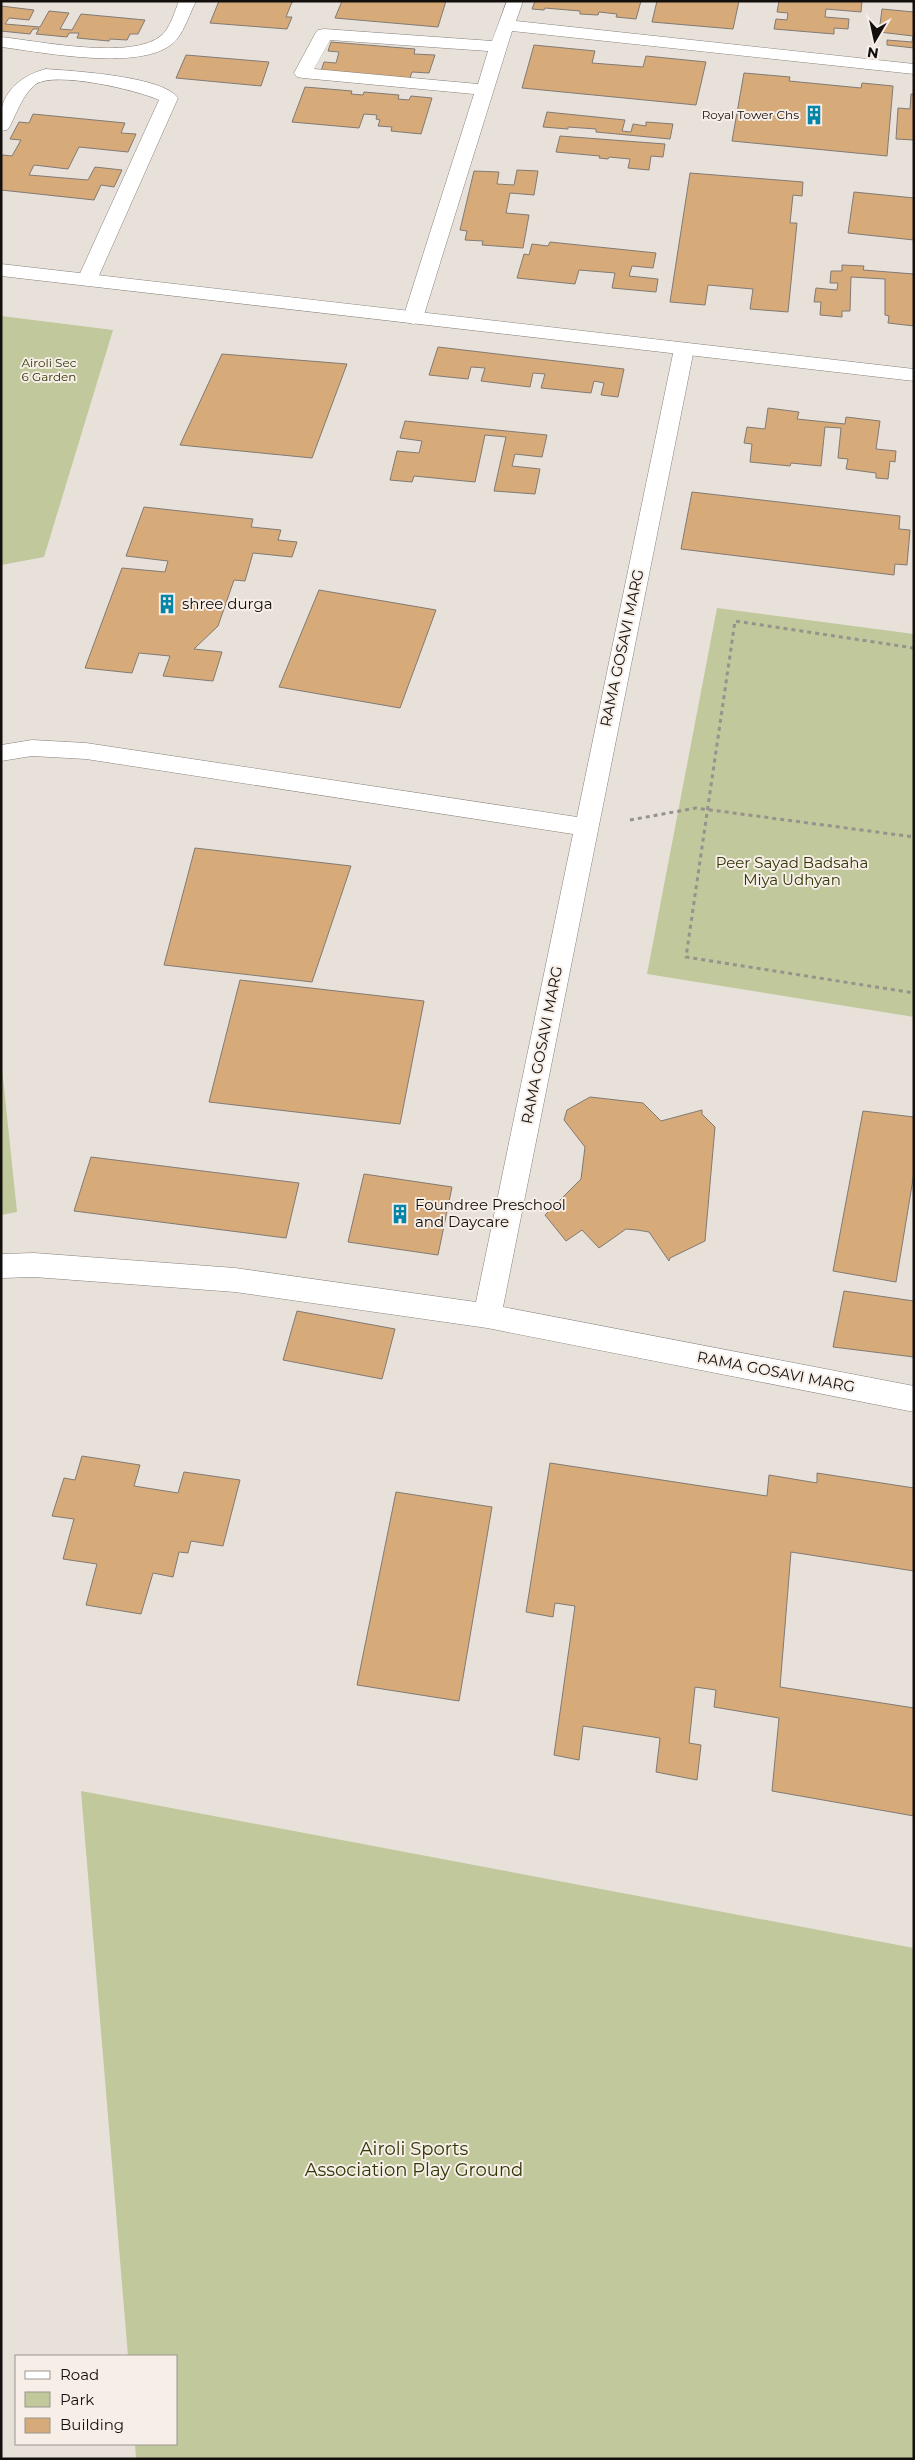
<svg xmlns="http://www.w3.org/2000/svg" width="915" height="2460" font-family="Montserrat,sans-serif">
<style>
.green{fill:#c0c89c}
.building{fill:#d7aa79;stroke:#817a74}
.lines{fill:none;stroke-linecap:round;stroke-linejoin:round}
.street-casing{stroke:#87807a;stroke-width:1}
.secondary-casing{stroke:#87807a;stroke-width:1}
.path{stroke:#98928d;stroke-width:3;stroke-dasharray:4 4;stroke-linecap:butt}
.street{fill:#fff;fill-rule:evenodd}
.secondary{fill:#fff;fill-rule:evenodd}
.labels{text-anchor:middle;stroke-width:4;stroke-linejoin:round;paint-order:stroke}
.far-poi-label{font-size:12px;fill:#120f0d;stroke:#f6eee7;text-anchor:end}
.far-park-label{font-size:12px;fill:#323706;stroke:#f6eee7}
.poi-label{font-size:15px;fill:#120f0d;stroke:#f6eee7;text-anchor:start}
.street-label{font-size:15px;fill:#120f0d;stroke:#f6eee7}
.park-label{font-size:15px;fill:#323706;stroke:#f6eee7}
.near-park-label{font-size:18px;fill:#323706;stroke:#f6eee7}
</style>
<rect width="100%" height="100%" fill="#e8e1da"/>
<g class="green">
<polygon points="1,316 113,330 44,557 1,565"/>
<polygon points="717,608 914,634 914,1017 647,974"/>
<polygon points="1,1059 17,1212 1,1215"/>
<polygon points="81,1791 914,1948 914,2459 136,2459 135,2444 176,2444 176,2356 128,2356"/>
</g>
<g class="building">
<polygon points="219,1 297,1 292,2 286,17 292,17 287,29 210,23"/>
<polygon points="342,1 446,1 438,27 335,18"/>
<polygon points="535,1 641,1 636,19 616,17 617,14 599,12 598,15 580,14 580,11 545,8 544,10 532,9"/>
<polygon points="657,1 739,1 733,29 652,22"/>
<polygon points="779,1 862,1 861,12 826,9 825,17 849,19 848,29 834,28 834,34 774,29 776,19 787,20 788,13 777,12"/>
<polygon points="1,6 34,10 29,20 9,18 5,24 40,27 49,11 69,13 60,29 72,30 81,14 145,20 138,34 130,34 127,40 110,39 109,41 77,38 79,33 69,33 67,37 36,34 39,29 33,29 30,34 1,31"/>
<polygon points="882,9 914,12 914,48 887,45 887,40 912,42 913,36 879,32"/>
<polygon points="331,42 415,49 414,54 435,55 429,73 412,72 410,78 321,71 324,62 336,63 339,52 328,51"/>
<polygon points="534,45 595,51 592,63 643,67 646,56 706,62 696,105 522,88"/>
<polygon points="186,55 269,62 261,86 176,78"/>
<polygon points="744,73 790,77 789,81 861,88 862,83 893,86 887,156 732,141"/>
<polygon points="305,87 352,91 351,94 363,95 364,92 399,95 398,99 409,100 411,96 432,98 421,134 391,131 392,127 378,126 380,120 376,119 377,115 364,114 359,128 292,122"/>
<polygon points="911,94 914,94 914,140 896,139 898,108 910,109"/>
<polygon points="547,112 625,120 622,131 631,132 633,124 646,126 646,122 673,124 670,139 596,132 596,129 568,127 568,129 543,127"/>
<polygon points="33,114 125,123 121,133 136,134 128,152 79,147 68,169 34,165 29,175 88,180 95,167 122,170 114,187 101,185 94,200 1,190 1,158 3,155 12,156 21,140 10,139 19,122 29,123"/>
<polygon points="560,136 665,144 663,157 651,156 649,170 628,168 630,159 609,157 608,159 599,158 600,156 556,152"/>
<polygon points="517,170 538,171 534,195 510,193 506,213 529,215 523,248 482,245 483,241 465,240 467,231 460,230 474,171 499,172 497,184 514,185"/>
<polygon points="690,173 803,182 802,196 793,195 790,223 797,223 788,312 750,309 753,289 708,285 705,305 670,302"/>
<polygon points="854,192 914,198 914,240 848,233"/>
<polygon points="550,242 656,253 653,268 632,266 629,276 658,279 656,292 612,288 615,273 579,270 575,284 517,278 524,254 529,255 532,244 548,246"/>
<polygon points="842,265 864,266 863,270 914,274 914,326 888,323 889,316 885,315 885,279 851,277 850,311 842,311 842,317 820,315 821,302 814,302 816,288 837,290 838,283 830,283 831,271 842,271"/>
<polygon points="438,347 624,369 618,397 601,395 604,383 594,381 591,393 541,388 545,374 533,373 530,387 481,381 485,368 471,367 468,379 429,375"/>
<polygon points="222,354 347,364 312,458 180,445"/>
<polygon points="768,408 799,412 797,419 845,424 846,417 880,421 876,449 896,451 895,462 890,461 888,479 876,478 876,473 846,469 848,459 838,458 841,428 825,427 821,466 791,463 790,466 750,462 752,444 744,443 747,427 765,429"/>
<polygon points="405,421 547,435 542,457 515,454 512,466 540,469 535,494 494,491 506,437 485,435 475,482 414,476 412,482 390,480 397,451 419,453 422,441 400,438"/>
<polygon points="692,492 900,516 899,529 910,530 907,565 895,564 894,575 681,549"/>
<polygon points="144,507 253,519 251,527 281,530 278,540 297,542 292,557 253,553 245,581 234,580 218,626 194,649 222,652 213,681 163,676 170,656 139,653 132,673 85,668 122,568 165,572 168,561 126,556"/>
<polygon points="319,590 436,610 400,708 279,687"/>
<polygon points="195,848 351,866 312,982 164,965"/>
<polygon points="240,980 424,1001 400,1124 209,1102"/>
<polygon points="590,1097 643,1103 661,1121 702,1110 702,1114 715,1127 705,1241 670,1258 669,1261 649,1232 637,1230 626,1229 599,1248 582,1230 566,1241 545,1215 581,1179 585,1147 564,1120 567,1110"/>
<polygon points="863,1111 914,1117 914,1173 896,1282 833,1271"/>
<polygon points="91,1157 299,1183 286,1238 74,1211"/>
<polygon points="364,1174 452,1187 438,1255 348,1242"/>
<polygon points="844,1291 914,1301 914,1357 833,1347"/>
<polygon points="297,1311 395,1329 382,1379 283,1360"/>
<polygon points="82,1456 140,1465 134,1486 178,1493 184,1472 240,1480 223,1546 191,1541 188,1553 179,1552 173,1577 153,1573 141,1614 86,1605 97,1564 63,1559 74,1519 52,1516 64,1478 75,1480"/>
<polygon points="550,1463 767,1496 769,1475 817,1483 817,1473 914,1488 914,1571 791,1552 780,1687 914,1708 914,1816 772,1791 779,1718 714,1707 716,1690 695,1687 689,1743 701,1745 697,1780 656,1772 660,1738 583,1726 579,1760 554,1755 575,1606 555,1603 553,1617 526,1612"/>
<polygon points="396,1492 492,1507 459,1701 357,1685"/>
</g>
<g class="lines">
<defs>
<g id="street">
<path d="M179,1H196C190,13 185,29 177,39C149,74 42,52 1,47V37C39,41 133,61 162,35C170,28 175,11 179,1Z"/>
<path d="M507,1H523L516,21L914,64V74L512,31L423,318L420,322L413,324L406,322L403,318L474,94L303,78L297,77L294,73L315,34L318,30L324,29L492,41ZM330,40L488,51L478,84L314,69Z"/>
<path d="M46,69C73,71 163,76 178,98L97,280L94,284H80L77,280L159,100C137,90 56,71 36,84C23,94 17,112 10,126L7,130L1,131C1,124 0,114 2,107C8,86 26,74 46,69Z"/>
<polygon points="684,343 691,345 694,349 503,1307 914,1386 914,1412 487,1328 235,1292 34,1277 1,1278 1,1254 34,1253 235,1268 476,1302 573,834 86,759 32,756 1,761 1,745 32,740 86,743 577,817 674,349 677,345"/>
</g>
<polygon id="secondary" points="1,264 914,369 914,381 1,276"/>
</defs>
<use href="#street" class="street-casing"/>
<use href="#secondary" class="secondary-casing"/>
<g class="path">
<polyline points="914,648 735,621 686,957 914,993"/>
<polyline points="630,820 696,808 914,837"/>
</g>
<use href="#street" class="street"/>
<use href="#secondary" class="secondary"/>
</g>
<defs>
<symbol id="building-bare" viewBox="-9 -9 18 18"><path d="M-4-6H4V6H1V3H-1V6H-4ZM-2.5-4.3h1.7v1.8h-1.7ZM.8-4.3h1.7v1.8H.8ZM-2.5-1h1.7V.8h-1.7ZM.8-1h1.7V.8H.8Z" fill="#0285a8" stroke="#f6eee7" stroke-width="2.5" paint-order="stroke"/></symbol>
</defs>
<g fill-rule="evenodd">
<use href="#building-bare" x="800" y="101" width="28" height="28"/>
<use href="#building-bare" x="153" y="590" width="28" height="28"/>
<use href="#building-bare" x="386" y="1200" width="28" height="28"/>
</g>
<g class="labels">
<g class="far-poi-label">
<text x="799" y="119">Royal Tower Chs</text>
</g>
<g class="far-park-label">
<text x="49" y="367">Airoli Sec<tspan x="49" dy="14">6 Garden</tspan></text>
</g>
<g class="poi-label">
<text x="182" y="609">shree durga</text>
<text x="415" y="1210">Foundree Preschool<tspan x="415" dy="17">and Daycare</tspan></text>
</g>
<g class="street-label">
<text transform="translate(622 648) rotate(-78)" y="5">RAMA GOSAVI MARG</text>
<text transform="translate(542 1045) rotate(-79)" y="5">RAMA GOSAVI MARG</text>
<text transform="translate(776 1372) rotate(11)" y="5">RAMA GOSAVI MARG</text>
</g>
<g class="park-label">
<text x="792" y="868">Peer Sayad Badsaha<tspan x="792" dy="17">Miya Udhyan</tspan></text>
</g>
<g class="near-park-label">
<text x="414" y="2155">Airoli Sports<tspan x="414" dy="21">Association Play Ground</tspan></text>
</g>
</g>
<rect width="915" height="2460" fill="none" stroke="#120f0d" stroke-width="5"/>
<rect x="15" y="2355" width="162" height="90" fill="#f6eee7" stroke="#9b9590"/>
<rect x="25" y="2371" width="25" height="8" fill="#ffffff" stroke="#9b9590"/>
<text x="60" y="2380" font-size="15" fill="#120f0d">Road</text>
<rect x="25" y="2392" width="25" height="15" fill="#c0c89c" stroke="#9b9590"/>
<text x="60" y="2405" font-size="15" fill="#120f0d">Park</text>
<rect x="25" y="2418" width="25" height="15" fill="#d7aa79" stroke="#9b9590"/>
<text x="60" y="2430" font-size="15" fill="#120f0d">Building</text>
<g transform="translate(875 40) rotate(189)" stroke="#f6eee7" stroke-width="4" paint-order="stroke">
<path d="M0-4L9 19L0 12L-9 19Z" fill="#120f0d"/>
<text y="-8" font-size="14" font-weight="bold" text-anchor="middle" fill="#120f0d">N</text>
</g>
</svg>
